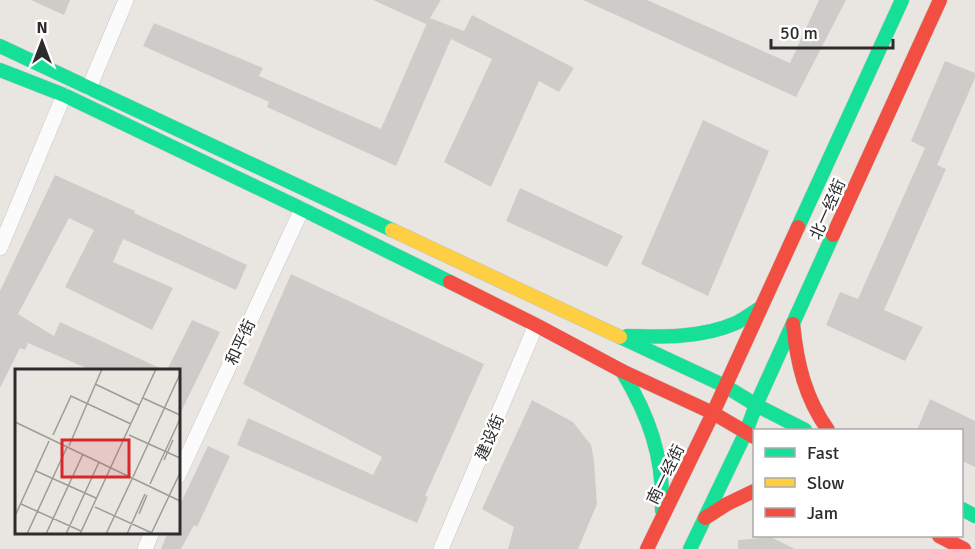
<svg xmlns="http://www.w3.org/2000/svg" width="975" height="549" font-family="Signika,'Noto Sans SC',sans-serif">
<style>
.building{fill:#ceccc9}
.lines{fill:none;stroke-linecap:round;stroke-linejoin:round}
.street-casing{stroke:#c3c2c2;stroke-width:16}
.fast-casing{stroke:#c5c4c2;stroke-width:15}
.slow-casing{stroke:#c5c4c2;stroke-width:15}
.jam-casing{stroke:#c5c4c2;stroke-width:15}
.street{stroke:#fcfbfb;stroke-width:15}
.fast{stroke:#16e098;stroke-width:14}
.slow{stroke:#ffcf43;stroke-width:14}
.jam{stroke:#f24e42;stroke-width:14}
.labels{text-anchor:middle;stroke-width:5;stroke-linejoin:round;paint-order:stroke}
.street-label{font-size:16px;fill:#2c2c2c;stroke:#fff}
.inset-road{fill:none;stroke:#9d9c99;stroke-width:1.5}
.view{fill:#d62828;fill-opacity:0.15;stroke:#d62828;stroke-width:3}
.inset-edge{fill:none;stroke:#2c2c2c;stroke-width:3}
</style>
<rect width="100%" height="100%" fill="#e9e6e2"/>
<g class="building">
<polygon points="31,0 70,0 64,15"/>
<polygon points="373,0 441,0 430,18 464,31 472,15 574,68 559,92 539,81 491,187 444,162 492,59 451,39 396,166 267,107 269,102 143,46 154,23 263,68 259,76 381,129 427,23 426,24"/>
<polygon points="583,0 647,0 790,63 819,0 846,0 796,97"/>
<polygon points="945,61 975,73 975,78 937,165 946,169 884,310 923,327 905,361 826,325 840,292 858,299 925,148 911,141"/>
<polygon points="703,120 769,151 708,296 641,264"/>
<polygon points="55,175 135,211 134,213 247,265 236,290 123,239 113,262 173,288 152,330 65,287 94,230 69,218 18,314 54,336 60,322 164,370 91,370 28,343 25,350 20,348 0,388 0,291"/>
<polygon points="520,188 623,236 607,267 506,221"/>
<polygon points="291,274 484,364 425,496 428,497 417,523 237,445 248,418 373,475 382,457 243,384"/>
<polygon points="192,320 220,332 178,418 178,370 167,370"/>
<polygon points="930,399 975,421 975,467 962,461 962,430 917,430"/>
<polygon points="532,400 573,422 591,445 594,461 597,504 578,549 508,549 514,527 482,509"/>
<polygon points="208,446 230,456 197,527 194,525 181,549 161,549 168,532 178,532 178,509"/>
<polygon points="771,537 795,549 738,549 738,540"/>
</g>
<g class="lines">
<defs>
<g id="street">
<polyline points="89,88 126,0"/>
<polyline points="0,248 64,95"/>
<polyline points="178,476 302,209"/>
<polyline points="145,549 152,532"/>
<polyline points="441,549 536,325"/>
</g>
<g id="fast">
<polyline points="0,46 392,230"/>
<polyline points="0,70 64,95 302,209 450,282"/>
<polyline points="798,227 902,0"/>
<path d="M627,336C663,337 702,338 736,323C744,319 752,313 760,308"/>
<polyline points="620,337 725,386 756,405 805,430"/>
<path d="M622,371C649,416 664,457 662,510"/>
<polyline points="962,509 975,516"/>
<polyline points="690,549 746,432 756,405 833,235"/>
</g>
<polyline id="slow" points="392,230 620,337"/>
<g id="jam">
<polyline points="833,235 940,0"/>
<polyline points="450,282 536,325 622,371 713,413 754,437"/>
<path d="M793,324C797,363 805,398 828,430"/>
<polyline points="705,518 727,504 754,491"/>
<polyline points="939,536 964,549"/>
<polyline points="647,549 713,413 798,227"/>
</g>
</defs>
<use href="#street" class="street-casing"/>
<use href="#fast" class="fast-casing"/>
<use href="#slow" class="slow-casing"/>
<use href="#jam" class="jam-casing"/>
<use href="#street" class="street"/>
<use href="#fast" class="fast"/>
<use href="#slow" class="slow"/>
<use href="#jam" class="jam"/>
</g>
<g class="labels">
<g class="street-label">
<text transform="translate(827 209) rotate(-66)" y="6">北一经街</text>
<text transform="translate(240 342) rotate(-65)" y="6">和平街</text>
<text transform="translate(489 437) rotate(-67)" y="6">建设街</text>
<text transform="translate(665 474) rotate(-64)" y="6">南一经街</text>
</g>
</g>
<g transform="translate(15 369)">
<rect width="165" height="165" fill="#e9e6e2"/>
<path class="inset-road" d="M80,15L124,36M128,29L165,46M0,53L165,132M38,66L56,27L116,55M114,66L165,89M54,77L87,0M149,91L158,71M21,102L81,129M118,108L165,5M135,115L165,50M6,135L66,162M80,138L137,164M124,145L132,126M0,147L34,72M12,165L52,78M31,165L68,85M51,165L84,93M65,165L141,0M91,165L117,110M112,165L130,125M136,165L165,104"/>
<path class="view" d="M47,71H114V108H47Z"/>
<rect width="165" height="165" class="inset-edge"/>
</g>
<rect x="753" y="429" width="210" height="108" fill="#ffffff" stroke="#ababab" stroke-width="1.5"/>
<rect x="765" y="448" width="30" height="9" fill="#16e098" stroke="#ababab" stroke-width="1.5"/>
<text x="807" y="459" font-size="18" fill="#2c2c2c">Fast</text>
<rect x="765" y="478" width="30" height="9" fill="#ffcf43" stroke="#ababab" stroke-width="1.5"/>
<text x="807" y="489" font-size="18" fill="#2c2c2c">Slow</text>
<rect x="765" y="508" width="30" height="9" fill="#f24e42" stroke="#ababab" stroke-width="1.5"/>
<text x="807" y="519" font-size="18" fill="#2c2c2c">Jam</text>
<g transform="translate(42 42)" stroke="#ffffff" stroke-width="4.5" paint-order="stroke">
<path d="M0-4.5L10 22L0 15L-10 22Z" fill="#2c2c2c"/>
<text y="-9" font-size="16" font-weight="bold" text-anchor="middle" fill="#2c2c2c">N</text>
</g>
<path d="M771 39v9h122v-9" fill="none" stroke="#2c2c2c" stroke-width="3"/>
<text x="780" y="39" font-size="18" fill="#2c2c2c" stroke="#ffffff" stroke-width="4.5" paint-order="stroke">50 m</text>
</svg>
